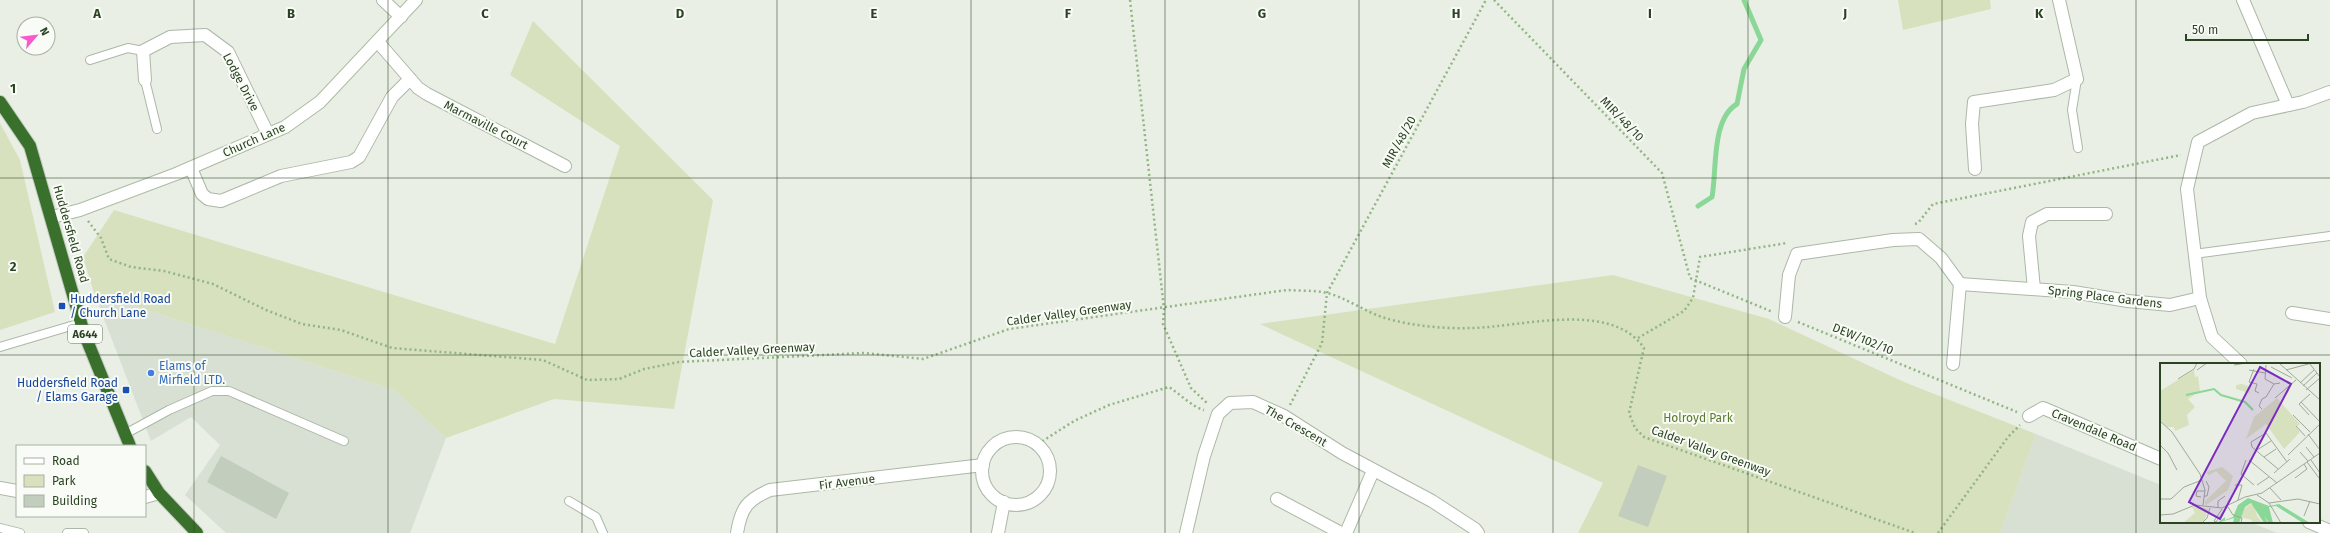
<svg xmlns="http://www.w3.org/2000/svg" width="2330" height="533" font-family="'Fira Sans',sans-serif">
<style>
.built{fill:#d8dfd3}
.green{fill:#d7e1bd}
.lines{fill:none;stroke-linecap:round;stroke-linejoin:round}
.stream{stroke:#8ad798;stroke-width:5}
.building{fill:#c3cdbd}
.lane-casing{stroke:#acb8a7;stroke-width:10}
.street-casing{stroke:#acb8a7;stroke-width:14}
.secondary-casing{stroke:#abbca2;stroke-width:14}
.highway-casing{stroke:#c4cac1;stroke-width:14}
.path{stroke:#92b584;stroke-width:2.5;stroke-dasharray:2 3;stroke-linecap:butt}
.lane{stroke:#fff;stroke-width:8}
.street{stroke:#fff;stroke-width:12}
.secondary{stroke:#fff;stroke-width:12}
.highway{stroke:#39712c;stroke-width:12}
.grid{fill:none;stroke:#2b4322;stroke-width:1;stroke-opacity:0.55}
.transit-dot{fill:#1a4fb4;stroke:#f8fbf6;stroke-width:1.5}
.shop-dot{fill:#3f7fe0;stroke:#f8fbf6;stroke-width:1.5}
.labels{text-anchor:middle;stroke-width:4;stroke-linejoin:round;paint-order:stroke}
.shield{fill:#f8fbf6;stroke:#687a62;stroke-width:1}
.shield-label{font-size:11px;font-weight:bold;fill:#2b4322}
.street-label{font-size:12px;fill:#2b4322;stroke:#f8fbf6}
.transit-label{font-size:12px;fill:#164399;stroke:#f8fbf6;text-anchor:start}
.shop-label{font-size:12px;fill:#366cbe;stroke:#f8fbf6;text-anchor:start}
.park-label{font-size:12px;fill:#5b7c2a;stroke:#f8fbf6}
.inset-river{fill:none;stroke:#8ad798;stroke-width:2}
.inset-road{fill:none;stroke:#9daa97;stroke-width:1}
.view{fill:#7b2cbf;fill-opacity:0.15;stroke:#7b2cbf;stroke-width:2}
.inset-edge{fill:none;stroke:#2b4322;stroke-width:2}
.grid-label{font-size:13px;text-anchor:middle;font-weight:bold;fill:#2b4322;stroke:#f8fbf6;stroke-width:4;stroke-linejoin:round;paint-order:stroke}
</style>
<rect width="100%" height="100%" fill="#e9efe5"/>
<g class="built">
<polygon points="94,293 394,390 446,438 410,533 226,533 185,495 220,445 191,417 151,441"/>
<polygon points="2036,434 2161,485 2161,522 2250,522 2277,533 2000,533"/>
</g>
<g class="green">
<polygon points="1898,0 1990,0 1991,9 1903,30"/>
<polygon points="533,21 713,200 674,409 554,399 446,438 394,390 94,293 83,257 114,210 555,344 620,146 510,75"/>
<polygon points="0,123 20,160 55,312 0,330"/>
<polygon points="1613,275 1769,319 1904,382 2036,434 2000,533 1578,533 1603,483 1260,324"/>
</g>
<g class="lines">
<path class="stream" d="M1698,206L1712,197C1717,171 1711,119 1737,104L1744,69L1761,40L1744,0"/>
</g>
<g class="building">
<polygon points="221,456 289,493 276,519 207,482"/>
<polygon points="1638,465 1667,476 1648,527 1618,516"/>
</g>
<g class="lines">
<defs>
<g id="lane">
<polyline points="90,60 128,48 143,51"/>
<polyline points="2077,79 2072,110 2078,148"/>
<polyline points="145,80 157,129"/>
<polyline points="2194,254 2330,236"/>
<polyline points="0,347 81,323"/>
<polyline points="125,434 169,410 212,391 229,391 344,441"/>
<polyline points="569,501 596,517 603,533"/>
<polyline points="0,528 20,533"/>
<polyline points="67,533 84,533"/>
</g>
<g id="street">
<polyline points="383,0 401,17"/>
<polyline points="2243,0 2288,105"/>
<polyline points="378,42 418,88 427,94 565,166"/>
<polyline points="145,80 143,51 170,37 205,35 228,52 268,134"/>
<polyline points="191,168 202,194 208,199 221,201 281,176 351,162 359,157 392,97 410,79"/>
<polyline points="1975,169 1972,124 1974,102 2054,90 2077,79 2059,0"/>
<polyline points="1960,284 2073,292 2128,301 2170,305 2200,298"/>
<polyline points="2034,289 2029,236 2032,222 2047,214 2106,214"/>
<polyline points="2292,313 2330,319"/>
<polyline points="1785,317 1789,275 1797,254 1893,240 1919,239 1941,258 1960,284"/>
<polyline points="1953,364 1960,284"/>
<polyline points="2241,364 2212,337 2200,298 2187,189 2198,142 2252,113 2303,102 2330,92"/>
<polyline points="2029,416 2043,408 2161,459"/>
<circle cx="1016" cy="471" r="34"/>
<polyline points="0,488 17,491"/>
<polyline points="145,497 159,493"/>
<polyline points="1277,499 1341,533"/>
<polyline points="2309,522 2330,531"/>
<path d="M737,533C741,508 747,500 770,490L983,465"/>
<polyline points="998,533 1004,502"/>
<polyline points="1186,533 1204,456 1218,414 1230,403 1253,402 1284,416 1342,453 1432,501 1475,529 1478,533"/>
<polyline points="1346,533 1373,471"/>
</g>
<polyline id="secondary" points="52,217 80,210 176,174 285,127 320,102 416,0"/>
<g id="highway">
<polyline points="0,102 30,146 84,333 130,446"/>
<polyline points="145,471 159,493 197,533"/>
</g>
</defs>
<use href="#lane" class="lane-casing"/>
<use href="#street" class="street-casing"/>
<use href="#secondary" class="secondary-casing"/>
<use href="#highway" class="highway-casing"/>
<g class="path">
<polyline points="1130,0 1164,309 1163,324 1191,388 1208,404"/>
<polyline points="1494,0 1662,173 1690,278 1773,312"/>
<path d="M88,221L101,238L109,259L131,267L164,271L213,284L266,310L302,324L341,330L392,348L543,360L587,380L619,379L644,369L679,362L864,353L923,359L1009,329L1287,290C1300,291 1315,290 1327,293C1347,298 1365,312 1385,318C1412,326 1444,329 1472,328C1522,327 1611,300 1644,348L1629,413L1635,428L1644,437L1915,533"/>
<polyline points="1915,224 1918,223 1933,204 2181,155"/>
<polyline points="1798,322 2017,412"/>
<polyline points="1638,338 1684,311 1693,298 1700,257 1787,243"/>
<polyline points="1290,405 1322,343 1327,293 1486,0"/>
<path d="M1038,444L1074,421L1109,405L1169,387C1180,394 1192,407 1204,410"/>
<polyline points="1938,533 2008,437 2020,425"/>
</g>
<use href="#lane" class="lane"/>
<use href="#street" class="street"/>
<use href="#secondary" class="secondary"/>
<use href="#highway" class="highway"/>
</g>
<path class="grid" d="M194,0V533M388,0V533M582,0V533M777,0V533M971,0V533M1165,0V533M1359,0V533M1553,0V533M1748,0V533M1942,0V533M2136,0V533M0,178H2330M0,355H2330"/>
<g class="transit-dot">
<rect x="58" y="302" width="8" height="8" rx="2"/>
<rect x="122" y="386" width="8" height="8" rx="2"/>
</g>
<circle class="shop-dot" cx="151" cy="373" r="4"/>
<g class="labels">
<rect class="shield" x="68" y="325" width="34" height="18" rx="3"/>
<g class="shield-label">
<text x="85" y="338">A644</text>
</g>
<g class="street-label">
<text transform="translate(241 82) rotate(62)" y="4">Lodge Drive</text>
<text transform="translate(1622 119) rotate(46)" y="4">MIR/48/10</text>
<text transform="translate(486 125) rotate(27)" y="4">Marmaville Court</text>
<text transform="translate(254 140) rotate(-24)" y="4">Church Lane</text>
<text transform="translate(1399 142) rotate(-61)" y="4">MIR/48/20</text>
<text transform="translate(71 234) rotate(74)" y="4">Huddersfield Road</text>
<text transform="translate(2105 297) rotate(7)" y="4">Spring Place Gardens</text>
<text transform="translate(1069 313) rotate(-8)" y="4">Calder Valley Greenway</text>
<text transform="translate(1863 339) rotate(22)" y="4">DEW/102/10</text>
<text transform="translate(752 350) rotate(-3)" y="4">Calder Valley Greenway</text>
<text transform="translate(1296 426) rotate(30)" y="4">The Crescent</text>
<text transform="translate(2094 430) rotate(23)" y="4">Cravendale Road</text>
<text transform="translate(1711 451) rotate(20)" y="4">Calder Valley Greenway</text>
<text transform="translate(847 482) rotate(-7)" y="4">Fir Avenue</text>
</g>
<g class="transit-label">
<text x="70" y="303">Huddersfield Road<tspan x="70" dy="14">/ Church Lane</tspan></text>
<text x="118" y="387" text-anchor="end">Huddersfield Road<tspan x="118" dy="14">/ Elams Garage</tspan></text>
</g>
<g class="shop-label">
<text x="159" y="370">Elams of<tspan x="159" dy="14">Mirfield LTD.</tspan></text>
</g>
<g class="park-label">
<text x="1698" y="422">Holroyd Park</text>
</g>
</g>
<g transform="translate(2160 363)">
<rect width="160" height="160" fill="#e9efe5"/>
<path d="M34,7L35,14L38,13L40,28L28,36L35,44L27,52L29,62L15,68L14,64H7L0,57V28ZM82,21L91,24L89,30L76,26V22ZM117,35L140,61L136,64L140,69L124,86L106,61L86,76L94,54ZM62,104L73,113L68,127L46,142L44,139L66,118L56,108L49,112L46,109ZM91,141L95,144L97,153L103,160H91L92,157L81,154L85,145ZM36,143L48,146L45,157L40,160H23L35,150L32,144Z" fill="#d7e1bd"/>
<path d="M88,135L109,143L119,141L150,160H143L116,143L109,144L113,160H109L104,153L108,160H104L91,140L85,144L79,160H73L74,155L57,160L65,154V157L73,154L78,142Z" fill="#8ad798"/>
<path class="inset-river" d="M26,32L54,26L61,32L85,39L93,47"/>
<path class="inset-road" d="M119,0L160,37M150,1L160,14M74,2L86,0M106,2L105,16L114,21L120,20M111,4L132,15M94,6L89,19L97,21L95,28L99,30M37,7L47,0M89,7L105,10M126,7L152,0M18,16L34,6L37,0M140,20L154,7M143,23L157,10M146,27L160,15M115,35L136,17M141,39L160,59M102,46L99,43L102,36L106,34L114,21M133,52L150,69M149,52L139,41L150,31M0,58L12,69L40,111L45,127L43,142M136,63L145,73M148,71L160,87M0,82L8,90L17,107M146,84L154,94M97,87L111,78M140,89L148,98M128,92L160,61M104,94L116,86M86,97L81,111L94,122M89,97L117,120M151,97L160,110M147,99L159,115M118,106L92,84L91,79L106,70L127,99M114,110L130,96M135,115L147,106L144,101M75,122H82L78,137M97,122L109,114M110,125L121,137M97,132L109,140L138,136L160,141M44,133H47L49,124L46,118M41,134L36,133L37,128H45M0,136H11L24,124L42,117M109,140L121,160M68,144L73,152L82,155L81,160M58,145V138L65,133M0,152L13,151L35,142L62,145L85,134L102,130L160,90M144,153L150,138M54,158L56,159L67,144M54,158L62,146M42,160L47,155L50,145"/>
<path class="view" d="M100,4L131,21L60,156L29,139Z"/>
<rect width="160" height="160" class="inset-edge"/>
</g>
<g class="grid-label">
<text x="97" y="18">A</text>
<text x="291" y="18">B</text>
<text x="485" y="18">C</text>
<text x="680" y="18">D</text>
<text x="874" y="18">E</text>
<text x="1068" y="18">F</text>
<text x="1262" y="18">G</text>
<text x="1456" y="18">H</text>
<text x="1650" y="18">I</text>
<text x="1845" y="18">J</text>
<text x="2039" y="18">K</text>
<text x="13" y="93">1</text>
<text x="13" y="271">2</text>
</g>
<rect x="16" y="445" width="130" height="72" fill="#f8fbf6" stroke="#a6b1a1"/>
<rect x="24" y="458" width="20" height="6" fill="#ffffff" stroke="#a6b1a1"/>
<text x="52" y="465" font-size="12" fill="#2b4322">Road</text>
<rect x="24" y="475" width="20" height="12" fill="#d7e1bd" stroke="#a6b1a1"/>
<text x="52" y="485" font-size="12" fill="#2b4322">Park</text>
<rect x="24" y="495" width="20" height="12" fill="#c3cdbd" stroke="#a6b1a1"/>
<text x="52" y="505" font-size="12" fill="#2b4322">Building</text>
<g transform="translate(36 36) rotate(62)"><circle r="19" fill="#f8fbf6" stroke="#a6b1a1"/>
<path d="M0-3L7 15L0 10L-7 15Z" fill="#fa58cf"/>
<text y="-6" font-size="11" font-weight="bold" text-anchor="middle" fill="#2b4322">N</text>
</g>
<path d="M2186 34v6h122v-6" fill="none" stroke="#2b4322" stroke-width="2"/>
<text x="2192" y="34" font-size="12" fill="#2b4322" stroke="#f8fbf6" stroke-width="3" paint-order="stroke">50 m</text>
</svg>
